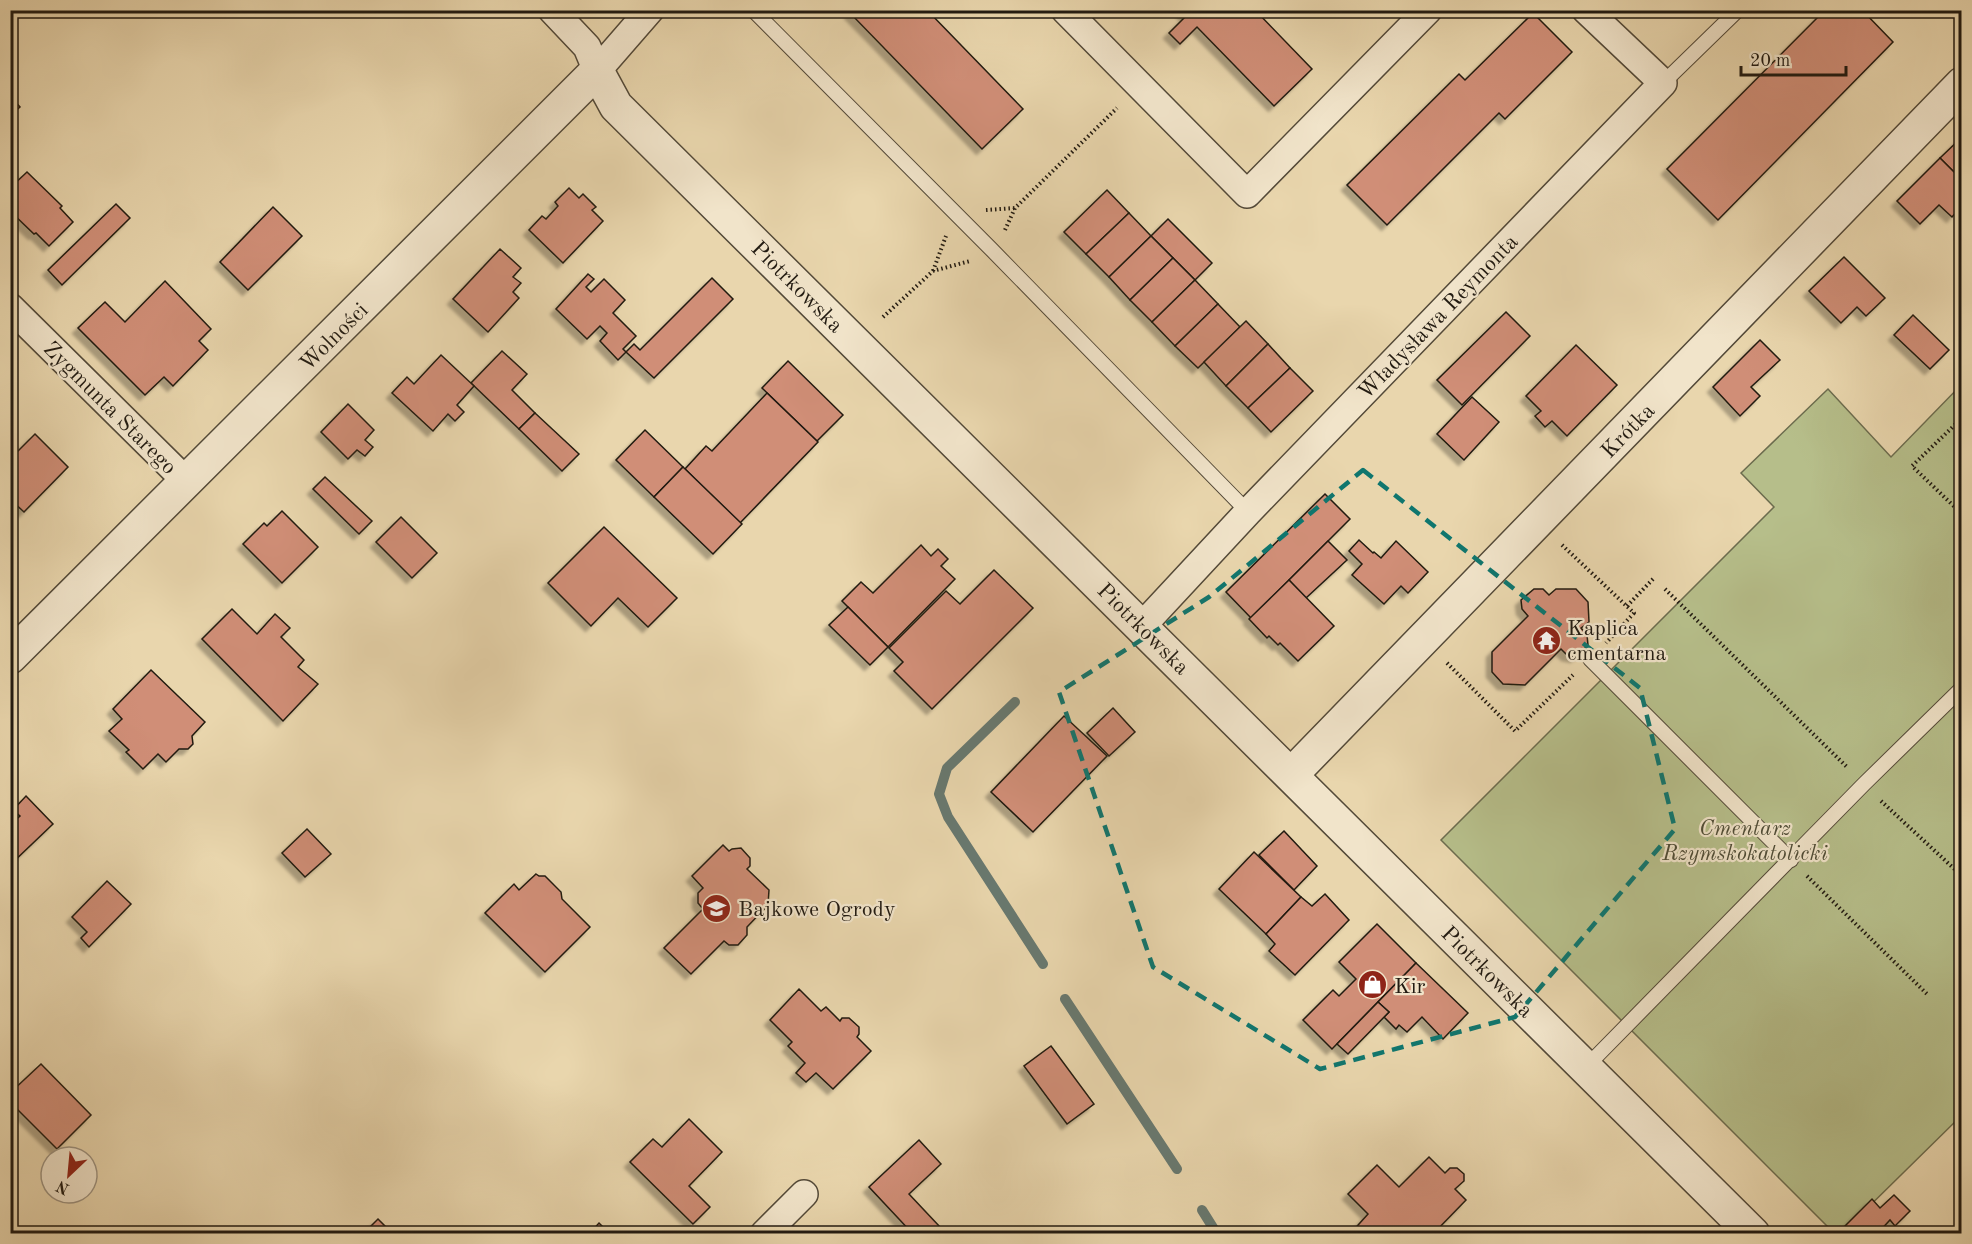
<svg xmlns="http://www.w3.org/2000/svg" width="1972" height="1244" font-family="'Old Standard TT',serif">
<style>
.green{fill:#b6be8a;stroke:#6c6c4e;stroke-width:1.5}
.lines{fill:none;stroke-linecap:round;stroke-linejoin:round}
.stream{stroke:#687970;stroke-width:10}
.building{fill:#d08e77;stroke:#211a11;stroke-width:1.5;filter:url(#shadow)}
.service-casing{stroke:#534938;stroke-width:16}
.minor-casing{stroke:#534938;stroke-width:30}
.tertiary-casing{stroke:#534938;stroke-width:36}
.path{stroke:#211a11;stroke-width:4;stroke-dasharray:1.5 3;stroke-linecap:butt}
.service{stroke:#f1e4ca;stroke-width:14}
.minor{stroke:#f1e4ca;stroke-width:27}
.tertiary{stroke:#f1e4ca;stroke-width:33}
.marked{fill:none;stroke:#0f766e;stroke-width:4.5;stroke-dasharray:12 8;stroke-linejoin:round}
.labels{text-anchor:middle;stroke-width:4.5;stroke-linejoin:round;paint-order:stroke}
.street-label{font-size:22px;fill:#211a11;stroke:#f1e4ca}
.poi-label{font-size:22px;fill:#211a11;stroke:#f1e4ca;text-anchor:start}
.park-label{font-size:22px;font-style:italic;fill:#4e4b35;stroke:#f1e4ca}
</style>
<defs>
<filter id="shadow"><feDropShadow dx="-5.5" dy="5.5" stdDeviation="1.5" flood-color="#0004"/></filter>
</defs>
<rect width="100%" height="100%" fill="#e9d6ad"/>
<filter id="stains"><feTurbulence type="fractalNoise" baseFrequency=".00333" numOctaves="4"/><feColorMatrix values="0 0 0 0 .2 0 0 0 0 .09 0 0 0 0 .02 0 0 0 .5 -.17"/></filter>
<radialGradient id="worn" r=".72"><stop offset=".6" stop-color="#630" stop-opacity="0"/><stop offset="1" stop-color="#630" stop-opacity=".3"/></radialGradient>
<polygon class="green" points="1961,385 1961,1116 1842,1233 1834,1233 1441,840 1774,507 1741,473 1828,389 1891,457"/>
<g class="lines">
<g class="stream">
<polyline points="1015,702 947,768 939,794 948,817 1043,964"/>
<polyline points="1065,999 1177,1169"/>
<polyline points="1202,1210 1217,1234"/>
</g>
</g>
<g class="building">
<polygon points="852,10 927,10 1023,109 982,149 850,13"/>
<polygon points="1180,10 1255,10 1312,69 1274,106 1197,27 1180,44 1169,33 1186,16"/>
<polygon points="1825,10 1862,10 1893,42 1718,220 1667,169"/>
<polygon points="1533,13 1572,52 1505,119 1499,113 1387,225 1347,185 1459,74 1465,80"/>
<polygon points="10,96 20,107 10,116"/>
<polygon points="1962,137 1962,180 1940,158"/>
<polygon points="1940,158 1962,180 1962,211 1959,209 1952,217 1939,205 1920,224 1897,201"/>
<polygon points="27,172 62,206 60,208 73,222 49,246 36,233 34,234 10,211 10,188"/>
<polygon points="569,188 579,198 583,194 596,207 592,210 603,221 563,263 529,230 542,216 546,219 558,206 555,202"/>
<polygon points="1107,190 1129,213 1086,254 1064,232"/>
<polygon points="116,204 130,218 62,285 48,270"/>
<polygon points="273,207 302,236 248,290 220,262"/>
<polygon points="1129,213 1151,236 1109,277 1086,254"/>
<polygon points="1168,219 1212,263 1195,280 1151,236"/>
<polygon points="1151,236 1173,258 1130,300 1109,277"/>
<polygon points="500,249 521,268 513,277 521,283 513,292 519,298 488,332 453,299"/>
<polygon points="1844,257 1885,298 1866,316 1857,307 1841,323 1809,291"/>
<polygon points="1173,258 1195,280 1152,322 1130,300"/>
<polygon points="588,274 594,279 586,287 591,292 604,279 625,300 613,313 636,336 623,349 626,352 618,360 600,341 607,333 600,326 587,339 556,309"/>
<polygon points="712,278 733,299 654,378 626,352 634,344 640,350"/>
<polygon points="1195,280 1218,304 1175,346 1152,322"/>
<polygon points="165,281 211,329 199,341 208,350 173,386 164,377 145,395 78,328 105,302 125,322"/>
<polygon points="1218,304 1240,327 1198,368 1175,346"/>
<polygon points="1506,312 1530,336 1462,405 1437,380"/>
<polygon points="1913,315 1949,350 1930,369 1894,335"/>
<polygon points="1246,321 1268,344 1226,386 1204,362"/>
<polygon points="1760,340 1780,360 1751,387 1760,396 1740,416 1713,387"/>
<polygon points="1268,344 1290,368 1248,408 1226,386"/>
<polygon points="1576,345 1617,385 1567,436 1552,421 1545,427 1535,416 1541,411 1526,396"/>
<polygon points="502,351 527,374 512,390 535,413 519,429 471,383"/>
<polygon points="441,355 474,386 457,405 464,412 455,421 448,414 433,431 392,393 407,377 414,384"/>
<polygon points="788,361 843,415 817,441 762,388"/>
<polygon points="1290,368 1313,391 1271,432 1248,408"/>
<polygon points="767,393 818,442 740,523 685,469 706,446 712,451"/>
<polygon points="1472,397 1499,422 1464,460 1437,434"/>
<polygon points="348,404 374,430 365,440 373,447 365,456 357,450 348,459 321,432"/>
<polygon points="535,413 579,454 562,471 519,429"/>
<polygon points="645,430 683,467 654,497 616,460"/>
<polygon points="35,434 68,467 24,512 10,499 10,459"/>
<polygon points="683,467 742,524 713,554 654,497"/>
<polygon points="325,477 372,521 359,534 313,489"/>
<polygon points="1325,494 1350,519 1251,618 1226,592"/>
<polygon points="282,511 318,547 282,583 243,544 264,523 267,526"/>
<polygon points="401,517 437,553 412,578 376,542"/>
<polygon points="604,527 677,598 648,627 618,598 591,626 548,583"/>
<polygon points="1359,540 1373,553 1374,552 1381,558 1396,541 1428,572 1408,593 1401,586 1384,604 1352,575 1362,564 1349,551"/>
<polygon points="1328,541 1347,560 1306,598 1289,580"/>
<polygon points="921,545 931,556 938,549 948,559 941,566 955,579 888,647 842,601 861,582 873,593"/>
<polygon points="994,570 1033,608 932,709 894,671 903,662 889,648 946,591 960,604"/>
<polygon points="1289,580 1334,626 1298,661 1280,643 1278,645 1269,636 1267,638 1249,619"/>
<polygon points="1534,589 1543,589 1549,595 1556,589 1576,589 1588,602 1589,622 1581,628 1587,635 1588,645 1576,657 1567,655 1561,649 1525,685 1503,684 1492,672 1492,652 1528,616 1522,609 1521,600"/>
<polygon points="848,607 888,647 870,665 829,625"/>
<polygon points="232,609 257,634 275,614 290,628 281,637 304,660 298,667 318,684 283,721 202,639"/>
<polygon points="151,670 205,722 192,736 193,744 188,749 179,749 166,762 158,754 143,769 126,752 129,750 109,731 122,719 113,709"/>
<polygon points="1113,708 1135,732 1109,756 1087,733"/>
<polygon points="1064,716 1107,756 1033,832 991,792"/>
<polygon points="26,796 53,824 10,865 10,825 20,816 13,810"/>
<polygon points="307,829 331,854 305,877 282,853"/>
<polygon points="1284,831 1317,866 1294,890 1259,855"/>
<polygon points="723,845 729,851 732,849 741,848 750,858 750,866 747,869 769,890 768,905 747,927 747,935 738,945 729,945 724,941 691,974 664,948 703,909 698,903 698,893 703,888 692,876"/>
<polygon points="1254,852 1301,897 1266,934 1219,889"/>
<polygon points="536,874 539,876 545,876 561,892 562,899 590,927 545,972 485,913 514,884 519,890"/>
<polygon points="107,881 131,904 89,947 81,938 87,932 72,917"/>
<polygon points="1325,894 1349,920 1295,975 1269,951 1275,944 1266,934 1301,897 1312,906"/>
<polygon points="1377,924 1416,963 1332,1049 1303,1020 1333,990 1339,996 1356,979 1339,962"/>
<polygon points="1416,963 1468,1013 1443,1039 1422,1017 1407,1032 1399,1025 1396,1029 1384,1017 1389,1012 1378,1002"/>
<polygon points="799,989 821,1011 826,1007 840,1021 842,1018 849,1018 859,1027 859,1034 857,1037 871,1051 833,1089 816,1073 806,1082 796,1073 805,1063 788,1046 792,1042 770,1020"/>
<polygon points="1378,1002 1389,1012 1348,1054 1337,1044"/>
<polygon points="1051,1046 1094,1104 1067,1124 1024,1066"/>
<polygon points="41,1064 91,1115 57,1149 10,1102 10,1093"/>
<polygon points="689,1119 722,1152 689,1186 710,1207 693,1224 630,1162 653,1139 662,1147"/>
<polygon points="919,1140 941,1164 909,1194 940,1227 932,1234 913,1234 869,1187"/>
<polygon points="1429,1157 1445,1173 1450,1168 1457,1168 1464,1174 1464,1181 1455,1189 1466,1200 1433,1234 1350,1234 1368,1214 1348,1194 1377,1165 1399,1187"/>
<polygon points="1894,1195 1910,1211 1895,1226 1890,1220 1877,1234 1837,1234 1872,1199 1880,1208"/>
<polygon points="378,1219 393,1234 363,1234"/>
<polygon points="599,1223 610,1234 589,1234"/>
</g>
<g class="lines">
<defs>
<g id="service">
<polyline points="753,10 991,249 1248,512"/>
<polyline points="1663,83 1738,10"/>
<polyline points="1590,659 1791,860"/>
<polyline points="1585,1068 1864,784 1962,688"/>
</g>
<g id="minor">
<polyline points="552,10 587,47 597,71 650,10"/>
<polyline points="1065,10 1247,194 1428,10"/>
<polyline points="10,307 187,482"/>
<polyline points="1142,626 1248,512 1663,83 1586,10"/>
<polyline points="764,1234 804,1194"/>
</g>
<g id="tertiary">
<polyline points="10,657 597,71 616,106 1753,1234"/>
<polyline points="1291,775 1962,84"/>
</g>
</defs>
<use href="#service" class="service-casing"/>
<use href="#minor" class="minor-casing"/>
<use href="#tertiary" class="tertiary-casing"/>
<g class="path">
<polyline points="986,210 1015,208"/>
<polyline points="1005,230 1015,208 1117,108"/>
<polyline points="933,271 946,236"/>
<polyline points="883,317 933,271 970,261"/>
<polyline points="1962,418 1912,466 1962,514"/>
<polyline points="1562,545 1634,613 1606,643"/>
<polyline points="1665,589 1848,768"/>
<polyline points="1627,606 1654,578"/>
<polyline points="1447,663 1515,731 1573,675"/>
<polyline points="1881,801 1962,876"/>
<polyline points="1807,876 1928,995"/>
</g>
<use href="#service" class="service"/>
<use href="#minor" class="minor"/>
<use href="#tertiary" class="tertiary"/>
</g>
<path class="marked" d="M1363,470L1640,688L1675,829L1515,1017L1320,1069L1153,967L1059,692L1209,597Z"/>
<defs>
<symbol id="temple-disc" viewBox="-11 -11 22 22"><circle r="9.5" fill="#8f2418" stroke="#f1e4ca"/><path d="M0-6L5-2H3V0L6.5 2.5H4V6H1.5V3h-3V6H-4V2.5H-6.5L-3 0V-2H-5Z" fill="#fff"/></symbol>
<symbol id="school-disc" viewBox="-11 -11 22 22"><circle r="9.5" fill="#8f2418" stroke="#f1e4ca"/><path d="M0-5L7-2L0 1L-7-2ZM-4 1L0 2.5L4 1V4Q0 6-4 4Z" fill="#fff"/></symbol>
<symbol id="shop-disc" viewBox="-11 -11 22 22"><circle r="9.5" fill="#8f2418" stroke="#f1e4ca"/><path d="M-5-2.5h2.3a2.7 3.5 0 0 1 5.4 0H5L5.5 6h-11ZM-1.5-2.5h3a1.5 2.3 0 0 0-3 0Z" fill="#fff"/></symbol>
</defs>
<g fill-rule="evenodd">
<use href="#temple-disc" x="1530" y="624" width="33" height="33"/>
<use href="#school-disc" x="700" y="892" width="33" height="33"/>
<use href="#shop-disc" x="1356" y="968" width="33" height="33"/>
</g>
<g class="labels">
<g class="street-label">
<text transform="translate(798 286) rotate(45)" y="8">Piotrkowska</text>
<text transform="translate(1437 316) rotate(-46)" y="8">Władysława Reymonta</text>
<text transform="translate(333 336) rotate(-45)" y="8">Wolności</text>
<text transform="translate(111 407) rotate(45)" y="8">Zygmunta Starego</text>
<text transform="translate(1627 430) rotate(-46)" y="8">Krótka</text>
<text transform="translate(1144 628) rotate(45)" y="8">Piotrkowska</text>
<text transform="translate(1488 971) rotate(45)" y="8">Piotrkowska</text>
</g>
<g class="poi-label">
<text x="1567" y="635">Kaplica<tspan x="1567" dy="25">cmentarna</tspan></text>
<text x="738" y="916">Bajkowe Ogrody</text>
<text x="1394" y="993">Kir</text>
</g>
<g class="park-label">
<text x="1745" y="835">Cmentarz<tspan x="1745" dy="25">Rzymskokatolicki</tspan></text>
</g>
</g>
<rect width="1972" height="1244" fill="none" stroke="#e9d6ad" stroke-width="36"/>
<rect x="12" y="12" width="1948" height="1220" fill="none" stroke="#211a11" stroke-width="3"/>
<rect x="18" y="18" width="1936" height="1208" fill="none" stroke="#211a11" stroke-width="1.5"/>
<g transform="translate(69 1175) rotate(206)"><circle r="28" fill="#f1e4ca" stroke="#9e9380" stroke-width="1.5"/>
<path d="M0-4.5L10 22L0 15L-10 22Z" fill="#8f2418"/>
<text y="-9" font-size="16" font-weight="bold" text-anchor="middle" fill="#211a11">N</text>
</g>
<path d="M1741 66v9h105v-9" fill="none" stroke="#211a11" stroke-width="3"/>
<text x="1750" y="66" font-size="18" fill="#211a11" stroke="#f1e4ca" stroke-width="4.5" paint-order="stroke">20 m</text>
<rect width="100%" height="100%" filter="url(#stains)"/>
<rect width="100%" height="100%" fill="url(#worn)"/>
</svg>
